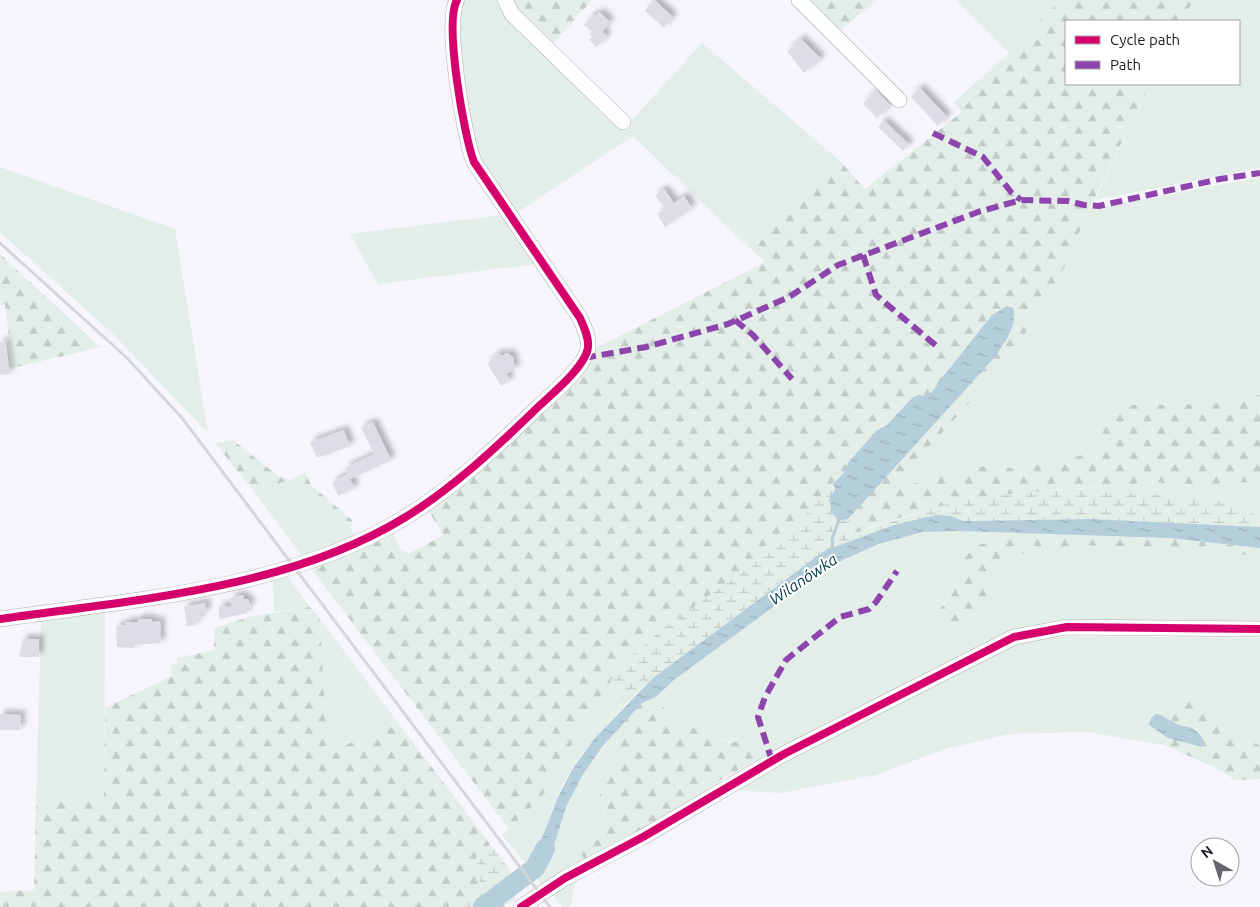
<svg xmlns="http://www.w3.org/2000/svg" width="1260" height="907" font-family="Ubuntu,sans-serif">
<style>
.grass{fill:#e3eee8}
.forest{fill:url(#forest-firs)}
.wetland{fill:url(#wetland-marsh)}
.water{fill:url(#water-ripples)}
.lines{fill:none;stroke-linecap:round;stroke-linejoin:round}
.stream{stroke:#b4cedb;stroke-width:3}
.river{stroke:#b4cedb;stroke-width:20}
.building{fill:#dedde5;filter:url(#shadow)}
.minor-casing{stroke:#aeadb4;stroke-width:16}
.minor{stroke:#fefefe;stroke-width:15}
.rail{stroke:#d6d6d7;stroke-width:3}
.quiet{stroke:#8e44ad;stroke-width:6;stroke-dasharray:12 6;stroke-linecap:butt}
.cycleway-casing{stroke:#fff;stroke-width:11}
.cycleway{stroke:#d6006c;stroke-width:8}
.labels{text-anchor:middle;stroke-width:4;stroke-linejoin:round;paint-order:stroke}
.water-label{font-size:16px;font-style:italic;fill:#003648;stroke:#fff}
</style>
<defs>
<pattern id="forest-firs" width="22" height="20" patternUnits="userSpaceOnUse" patternTransform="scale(1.25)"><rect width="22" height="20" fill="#e3eee8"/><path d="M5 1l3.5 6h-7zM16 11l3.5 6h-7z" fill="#c2cbc7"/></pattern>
<pattern id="wetland-marsh" width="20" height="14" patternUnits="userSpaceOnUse" patternTransform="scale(1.25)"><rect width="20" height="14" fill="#e3eee8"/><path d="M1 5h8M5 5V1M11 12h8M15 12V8" fill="none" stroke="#c2cbc7"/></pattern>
<pattern id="water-ripples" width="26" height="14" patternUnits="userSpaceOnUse" patternTransform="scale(1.25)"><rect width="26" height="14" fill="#b4cedb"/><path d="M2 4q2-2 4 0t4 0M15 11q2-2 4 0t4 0" fill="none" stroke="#9ab0bc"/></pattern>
<filter id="shadow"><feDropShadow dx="4.5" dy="-4.5" stdDeviation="2.5" flood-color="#0004"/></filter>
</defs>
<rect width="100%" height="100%" fill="#f6f5fb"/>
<g class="grass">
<polygon points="465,0 502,0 629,123 702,43 840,161 744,243 633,136 515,214 475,152 461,105 459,33 461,9"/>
<polygon points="956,0 1063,0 1050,10 1009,53"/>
<polygon points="1194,0 1260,0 1260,168 1095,200 1150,84 1239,84 1239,21 1182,21"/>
<polygon points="0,167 175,229 208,433 114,335 0,232"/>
<polygon points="1260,177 1260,395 1213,404 1129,405 1100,424 1096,450 1066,460 1013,468 989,465 902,487 902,475 971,401 1027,331 1089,210"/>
<polygon points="503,215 535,264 378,284 350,234"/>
<path d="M291,480C312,495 348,511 355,538L304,558L253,490Z"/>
<path d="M1157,482L1182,486L1243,482L1260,485V516C1246,508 1231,507 1216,504C1174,496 1134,493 1092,492L1089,488Z"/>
<path d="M957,531L1010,533L1004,540L977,545C965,572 954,596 932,616L933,626L991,603L978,575L1028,552L1075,545L1157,548L1260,556V625L1074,622L1031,625L1011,631L765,756L762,752L700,732L672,719L656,697C682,672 713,651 743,629C798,588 853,545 922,533C933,531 945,531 957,531Z"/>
<polygon points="285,573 310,607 274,612 273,581"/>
<polygon points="105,610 104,798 36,804 41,620"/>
<polygon points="320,619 399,724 327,752"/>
<polygon points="1044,636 1260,638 1260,746 1227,725 1182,683 1164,745 1088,732 1009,734 945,749 876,775 780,793 733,790 736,785 1011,645"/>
<path d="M610,681L627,703C608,724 587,744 572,768C554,799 543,835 530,868L502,835L550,788L586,716Z"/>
<polygon points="618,729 615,760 600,777 599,791 604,813 602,829 585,861 543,886 534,875 551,855 566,807 582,776"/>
<polygon points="577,877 570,907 562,907 551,892"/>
</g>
<g class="forest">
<polygon points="510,0 592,0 551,46 516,11"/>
<polygon points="803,0 877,0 837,33"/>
<polygon points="1063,0 1194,0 1182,21 1066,21 1066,84 1150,84 1085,218 1065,266 1027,331 971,401 903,475 902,486 989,465 1013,468 1066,460 1096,450 1100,424 1129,405 1213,404 1260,395 1260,485 1243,482 1182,486 1157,482 1009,494 908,515 846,536 848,519 863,501 995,357 999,309 945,374 932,394 926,396 918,395 852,459 843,474 837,478 777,547 660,631 626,660 586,716 550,788 509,829 313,571 322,560 392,530 400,548 408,554 444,535 427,509 562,389 596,348 765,262 744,243 840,161 865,189 962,112 954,102 1009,53 1050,10"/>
<polygon points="0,254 100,347 13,368 5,304 0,305"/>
<polygon points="233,440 278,476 291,480 305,472 311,485 352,520 352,527 335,510 291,480 253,490 215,443"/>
<path d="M1010,533L1169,538L1260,548V556L1157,548L1075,545L1028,552L978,575L992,603L947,627L933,626L932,617C950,599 960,588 960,563L977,545L1004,540Z"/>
<polygon points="310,607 320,619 327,752 399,724 490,844 476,858 481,892 460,907 0,907 0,892 34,890 36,804 104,798 105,708 171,676 171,665 177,664 177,658 214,650 214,628 249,617"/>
<polygon points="1182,682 1227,725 1260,746 1260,779 1235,780 1218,769 1164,745"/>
<polygon points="656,697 672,719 730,743 745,740 760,747 765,756 725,777 671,814 585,861 576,843 602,829 604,813 599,791 600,777 615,760 618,729 642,703"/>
<polygon points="512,890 516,899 504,907 488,907"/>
</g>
<g class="wetland">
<polygon points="833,483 838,521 848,519 846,536 950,503 1009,494 1089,488 1092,492 1143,493 1227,502 1260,516 1260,527 1090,519 963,521 951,516 804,565 653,678 627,703 610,681 626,660 660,631 777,547"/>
<polygon points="490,844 520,883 488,907 460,907 481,892 476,857"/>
</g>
<g class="water">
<path d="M1007,306L1013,308C1018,327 1004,342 995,357L848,519L838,521L832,512L829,499L835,490L833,483L843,474L849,462L876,431L887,425L912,398L918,395C930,397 932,393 938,383L992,315Z"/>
<polygon points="936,515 951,516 963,521 1090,519 1260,527 1260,548 1169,538 957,531 923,532 879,544 843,560 792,593 674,680 656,697 642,703 603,746 582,776 566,807 551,855 534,875 530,868 558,797 573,768 594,739 653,678 824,551 894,525"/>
<path d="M1156,714C1165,716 1168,720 1175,723C1188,730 1192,723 1203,739L1202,747L1168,738L1149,725L1151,718Z"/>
</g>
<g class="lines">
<polyline class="stream" points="833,552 832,539 840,517"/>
<polyline class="river" points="483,907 535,868 545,849"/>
</g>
<g class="building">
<polygon points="654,0 673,17 664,28 645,11"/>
<polygon points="599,12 610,22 602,32 607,36 597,47 589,40 593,36 590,34 592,32 584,25 593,15 596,16"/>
<polygon points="801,39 821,59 804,73 787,51"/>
<polygon points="920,88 947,117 938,126 911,97"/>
<polygon points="876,90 890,105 877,118 863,104"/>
<polygon points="884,121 909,144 903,151 878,127"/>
<polygon points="664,189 674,203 684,196 692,208 665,227 657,214 665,209 655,195"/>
<polygon points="5,341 10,374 0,375 0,342"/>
<polygon points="499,353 502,356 507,353 514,358 513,362 516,368 506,374 510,380 501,386 487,363"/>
<polygon points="373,422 391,460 350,479 355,488 338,496 332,482 348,474 345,468 374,454 361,428"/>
<polygon points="344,430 350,446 317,458 310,442"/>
<polygon points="243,595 244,599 248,599 251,607 246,608 247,613 219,619 219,606 232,607 230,598"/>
<polygon points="205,603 207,612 200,614 201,619 195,620 196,625 187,626 184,607"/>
<polygon points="138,619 152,619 152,622 160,621 161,643 134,645 134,648 117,647 116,626 125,625 125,622 138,622"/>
<polygon points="23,639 39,639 39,657 19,657"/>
<polygon points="0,714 21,715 20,730 0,730"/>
</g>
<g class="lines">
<defs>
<g id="minor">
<polyline points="505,0 512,14 623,122"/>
<polyline points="799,0 899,100"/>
<path d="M0,619C132,600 288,589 404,518C452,489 498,446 538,407C552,394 586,366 588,347C589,337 584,327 580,318L474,162C464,136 444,23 457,0"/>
<polyline points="521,907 565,878 643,837 784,754 1014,637 1067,627 1260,629"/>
</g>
</defs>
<use href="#minor" class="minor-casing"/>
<use href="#minor" class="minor"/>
<polyline class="rail" points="0,243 127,358 182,418 550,907"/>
<g class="quiet">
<polyline points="933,133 983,157 1011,192 1021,200"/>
<polyline points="863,255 876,295 940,349"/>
<polyline points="735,320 753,335 792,379"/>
<polyline points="584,358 646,347 728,324 789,297 838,265 978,212 1021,200 1068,201 1084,205 1099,206 1220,179 1260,173"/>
<polyline points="772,761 758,717 765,697 786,660 840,617 869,609 876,602 897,571"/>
</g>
<defs>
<g id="cycleway">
<path d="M0,619C132,600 288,589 404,518C452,489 498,446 538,407C552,394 586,366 588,347C589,337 584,327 580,318L474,162C464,136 444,23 457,0"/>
<polyline points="521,907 565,878 643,837 784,754 1014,637 1067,627 1260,629"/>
</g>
</defs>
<use href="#cycleway" class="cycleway-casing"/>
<use href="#cycleway" class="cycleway"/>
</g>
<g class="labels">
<g class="water-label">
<text transform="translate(803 579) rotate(-34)" y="6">Wilanówka</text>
</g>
</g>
<rect x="1065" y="20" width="175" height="65" fill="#ffffff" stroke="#a3a3a6"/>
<rect x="1075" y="36" width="25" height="8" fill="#d6006c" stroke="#a3a3a6"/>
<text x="1110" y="45" font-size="15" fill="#1a1821">Cycle path</text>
<rect x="1075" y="61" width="25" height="8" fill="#8e44ad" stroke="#a3a3a6"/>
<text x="1110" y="70" font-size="15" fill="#1a1821">Path</text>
<g transform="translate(1215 862) rotate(321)"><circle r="24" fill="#ffffff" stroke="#a3a3a6"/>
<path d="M0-4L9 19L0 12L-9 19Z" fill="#67656d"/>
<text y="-8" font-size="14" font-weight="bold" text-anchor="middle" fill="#1a1821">N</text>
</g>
</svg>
